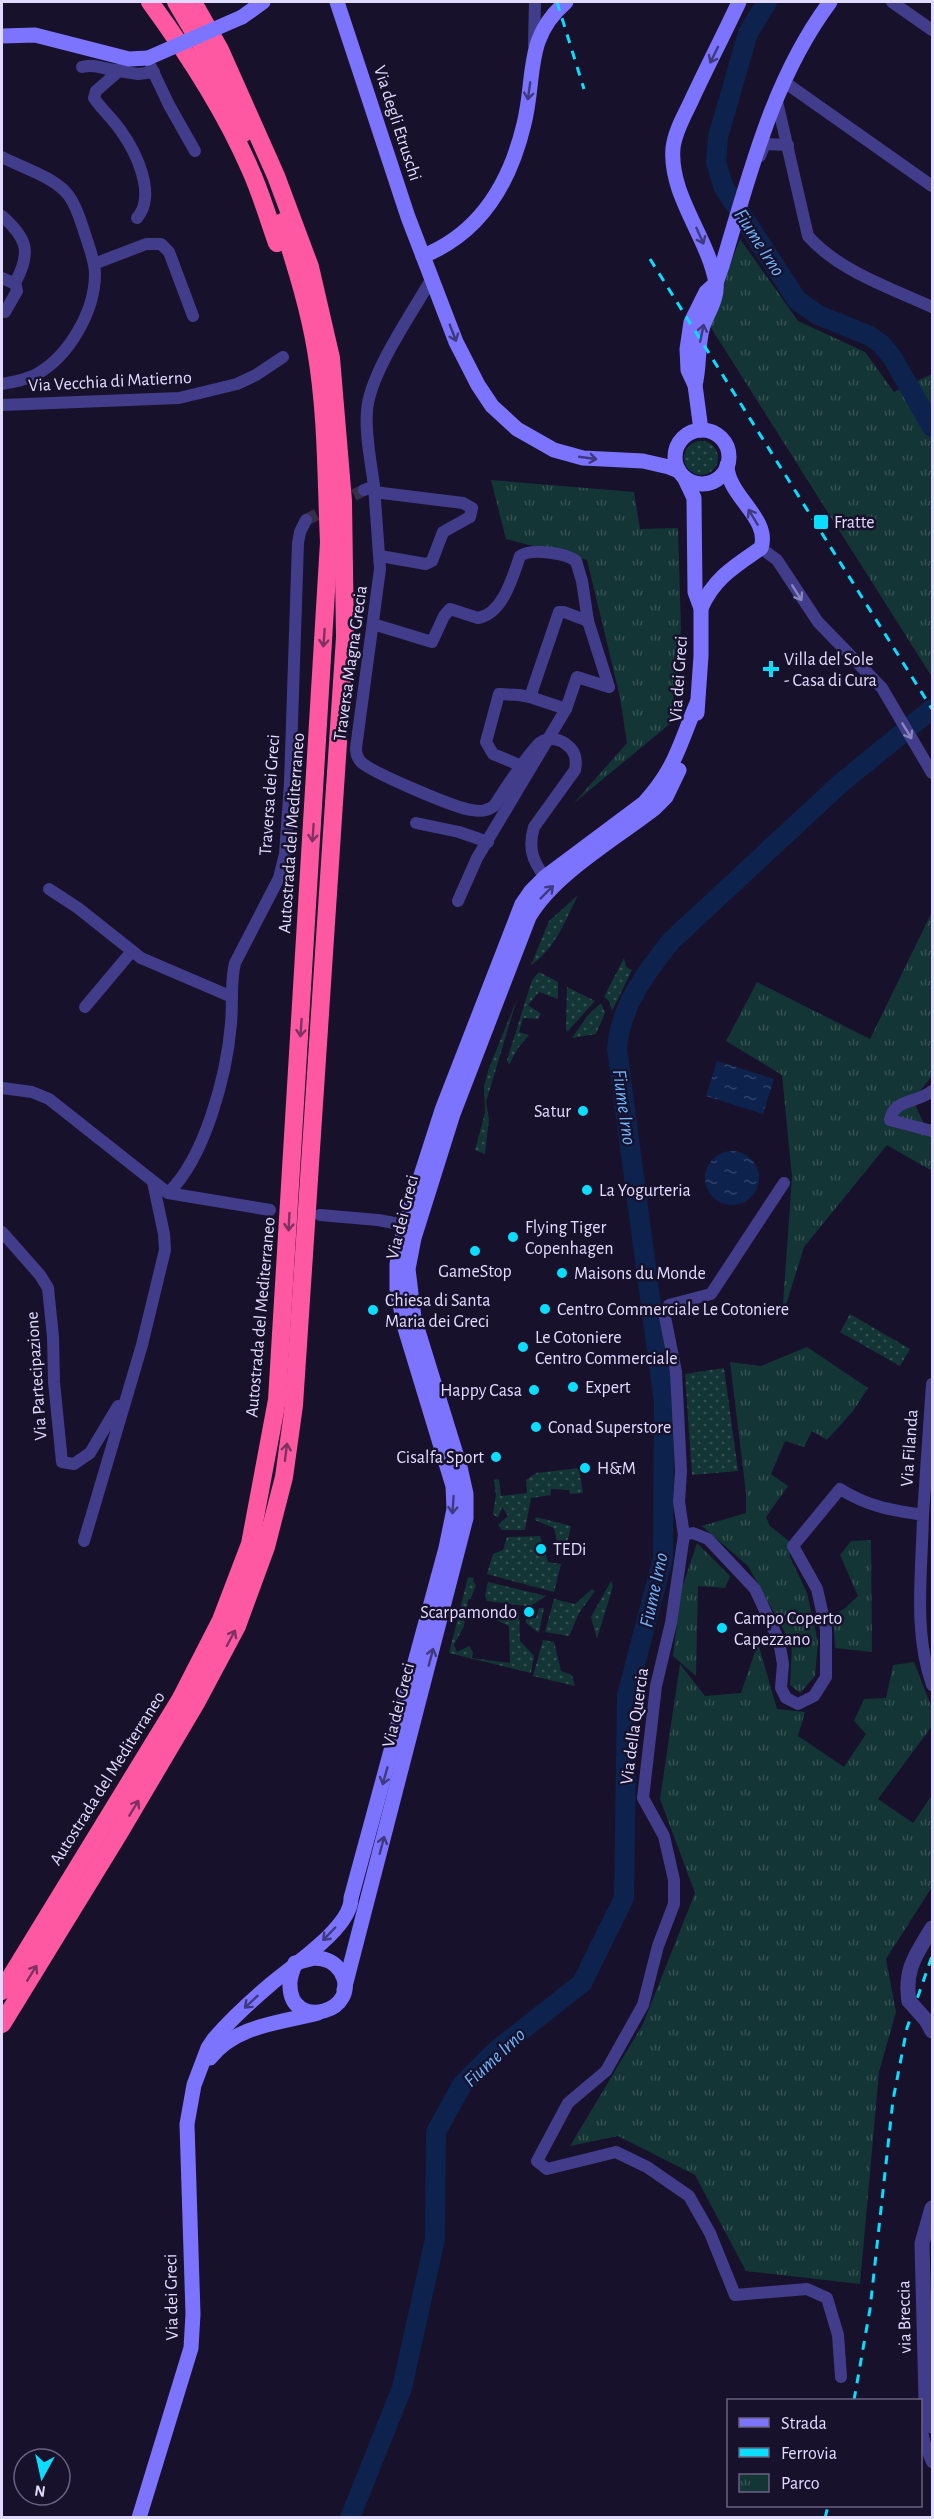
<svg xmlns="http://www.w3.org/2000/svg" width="934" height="2519" font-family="'Alegreya Sans',sans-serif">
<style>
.grass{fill:url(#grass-dots)}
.park{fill:url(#park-tufts)}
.water{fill:url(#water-ripples)}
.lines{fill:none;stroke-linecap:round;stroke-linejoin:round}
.river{stroke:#0d234e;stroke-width:20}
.minor-tunnel{stroke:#352f4b;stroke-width:12;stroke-dasharray:12 6;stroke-linecap:butt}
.minor{stroke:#423d8a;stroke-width:12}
.tertiary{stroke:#423d8a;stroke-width:15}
.secondary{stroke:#7c74fe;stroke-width:15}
.motorway{stroke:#fe58a2;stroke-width:18}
.rail{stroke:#0addfd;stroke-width:3;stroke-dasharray:9 8;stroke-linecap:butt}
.tertiary-bridge{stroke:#423d8a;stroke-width:15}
.secondary-bridge{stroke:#7c74fe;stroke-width:15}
.oneway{stroke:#3f397f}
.oneway2{stroke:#8a85bf}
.oneway3{stroke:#7f3161}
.poi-dot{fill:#0addfd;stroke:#17112b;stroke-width:2}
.labels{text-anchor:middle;stroke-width:5;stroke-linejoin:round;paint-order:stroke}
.street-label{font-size:18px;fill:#e1dcff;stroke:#17112b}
.poi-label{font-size:18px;fill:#e1dcff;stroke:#17112b;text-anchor:start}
.water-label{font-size:20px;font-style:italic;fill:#6bb5fe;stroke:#17112b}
</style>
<defs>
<pattern id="grass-dots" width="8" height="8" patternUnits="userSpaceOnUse" patternTransform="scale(1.5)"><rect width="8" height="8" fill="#143535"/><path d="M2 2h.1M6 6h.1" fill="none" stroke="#365253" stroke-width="1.8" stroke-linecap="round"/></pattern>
<pattern id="park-tufts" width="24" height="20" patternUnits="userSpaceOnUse" patternTransform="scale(1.5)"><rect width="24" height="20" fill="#143535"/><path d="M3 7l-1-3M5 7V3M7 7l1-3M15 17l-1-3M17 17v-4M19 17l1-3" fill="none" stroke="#365253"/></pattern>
<pattern id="water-ripples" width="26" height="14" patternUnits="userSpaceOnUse" patternTransform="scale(1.5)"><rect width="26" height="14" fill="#0d234e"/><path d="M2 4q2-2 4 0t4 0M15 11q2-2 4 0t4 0" fill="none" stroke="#304269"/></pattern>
</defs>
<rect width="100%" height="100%" fill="#17112b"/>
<g class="grass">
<circle cx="701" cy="458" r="17"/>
<path d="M578,895C565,921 556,948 531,965L549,921Z"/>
<polygon points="624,958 626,967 632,970 612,1011 609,1001 604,997"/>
<polygon points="539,972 558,982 558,999 539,992 528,1005 541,1014 538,1019 523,1018 519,1032 529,1035 518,1048 509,1065 507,1060 532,980"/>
<polygon points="567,987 595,1001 567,1032 566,1030"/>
<polygon points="517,999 486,1102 489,1119 485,1154 475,1150 485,1113 484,1086 489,1068"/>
<polygon points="601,1003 605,1013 596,1034 572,1038 588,1015"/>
<polygon points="850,1314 910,1349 900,1366 840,1332"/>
<polygon points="724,1368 738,1471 692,1475 685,1374"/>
<polygon points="579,1468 583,1493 570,1494 569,1490 551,1489 551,1495 531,1498 525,1530 502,1530 498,1525 508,1516 502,1507 498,1518 493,1514 496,1495 494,1480 499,1479 501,1496 527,1493 526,1480 536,1473"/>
<polygon points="536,1517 571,1526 565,1551 559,1550 554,1528 535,1520"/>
<polygon points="540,1536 548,1562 561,1564 554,1592 487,1574 493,1554 503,1550 507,1537"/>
<polygon points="468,1577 474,1578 473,1581 476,1585 471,1598 468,1600 464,1626 454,1645 457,1652 469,1646 473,1652 472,1658 510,1663 509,1626 483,1614 484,1611 497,1613 498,1617 501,1616 501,1613 519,1613 520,1641 534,1656 531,1673 449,1653"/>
<polygon points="611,1581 613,1586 597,1639 591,1617"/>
<polygon points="488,1582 546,1596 532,1605 533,1618 536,1618 539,1608 544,1608 539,1633 526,1623 526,1606 487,1601 485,1596"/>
<polygon points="592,1589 595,1591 579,1613 569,1636 545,1632 554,1599 575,1604"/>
<polygon points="543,1640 554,1642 561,1671 572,1675 575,1686 533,1676"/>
</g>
<g class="park">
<polygon points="740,239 798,321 865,352 894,392 932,374 932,677 708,323"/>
<polygon points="491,480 634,492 640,529 678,528 681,629 671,723 574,803 627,743 620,697 587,560 506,539"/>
<polygon points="932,912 932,1076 913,1100 924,1124 932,1124 932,1171 887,1145 804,1247 782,1318 792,1177 782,1075 726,1041 757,982 870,1039"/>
<polygon points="807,1347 868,1388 853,1411 827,1440 812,1431 804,1447 785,1441 771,1474 788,1486 766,1517 770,1526 789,1541 790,1557 807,1593 818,1642 815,1676 800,1693 790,1685 792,1645 748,1566 702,1526 746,1513 746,1493 730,1362 761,1366"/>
<polygon points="871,1540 872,1652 835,1648 833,1616 845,1608 858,1596 840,1555 851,1541"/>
<polygon points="697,1543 730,1576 725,1588 698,1586 696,1676 673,1656 681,1591"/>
<polygon points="758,1643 777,1709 805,1712 798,1736 844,1767 866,1734 854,1721 864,1699 886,1698 893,1665 914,1662 932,1708 932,1726 878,1799 913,1823 932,1795 932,1887 886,1959 896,2012 879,2072 860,2284 746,2271 695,2175 618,2136 570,2146 643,2024 695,1893 660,1799 680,1664 705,1696 741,1693"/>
</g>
<g class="water">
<polygon points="717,1061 774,1079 763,1114 706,1096"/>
<circle cx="732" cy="1178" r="27"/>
</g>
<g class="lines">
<g class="river">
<polyline points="767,2 748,33 718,137 716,162 723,186 797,300 818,315 870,336 881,344 892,357 932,427"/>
<path d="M350,2518L402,2388L435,2239L436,2132L462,2085L498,2049L582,1983L624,1898L627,1695L663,1558L664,1403L617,1049C620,1007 646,972 672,940L841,783L932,709"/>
</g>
<polyline class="minor-tunnel" points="306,520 364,490"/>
<g class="minor">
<polyline points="892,2 932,30"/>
<polyline points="534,45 535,2"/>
<path d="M82,67C98,62 111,74 124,69"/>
<polyline points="151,67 169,105 195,151"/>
<polyline points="783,81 932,186"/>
<path d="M776,97L808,236C839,271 890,288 932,307"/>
<polyline points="760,156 765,144 788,145"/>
<path d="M2,157C23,168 55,177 69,196C77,207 81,222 85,234C89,247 95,261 95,274C95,311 69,356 37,374C26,380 14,382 2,384"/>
<path d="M2,216C26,237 32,251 16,281L11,282L2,278"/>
<path d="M137,218C157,195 136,152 121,131C113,119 102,110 94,98L96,91L119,71L138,74L154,72"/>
<polyline points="94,264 146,244 161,244 169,252 193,316"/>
<polyline points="5,312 17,291 15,282"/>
<polyline points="2,405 179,398 237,384 256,375 283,357"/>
<path d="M374,486L380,569L356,748C356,753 357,757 360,761C368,771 457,809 472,810C481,812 487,811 494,806C501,795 533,746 541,742C549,737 561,739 567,745C576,751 577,760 575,770L534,827C528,847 532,861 545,877"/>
<path d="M364,490L374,486C371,462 365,435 367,411C369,374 413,312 432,278"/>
<polyline points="374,492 463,503 472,508 470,517 443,532 432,561 426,564 380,556"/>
<polyline points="761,548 777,560 818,622 882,688 932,773"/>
<path d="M373,624L432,642L444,616L450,609L478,618C503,614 513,576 520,556C531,548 566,553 576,561L582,581L588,621L609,687"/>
<polyline points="566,709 530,697 559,612 564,612 588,621"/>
<polyline points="522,766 493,754 486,742 499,694 519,695 530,697"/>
<polyline points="416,823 459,832 488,842"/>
<polyline points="49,889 78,908 141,958 232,997"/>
<polyline points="458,901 477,858 566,709 577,677 609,687"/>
<polyline points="85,1007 132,951"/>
<polyline points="2,1088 32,1092 49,1099 168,1193 270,1210"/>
<path d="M932,1091C919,1103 894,1098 890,1120L932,1131"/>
<path d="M168,1193C205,1158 227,1074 231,1023C233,1003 230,983 235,963L279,878L285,854L290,783L298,543L300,532L306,520"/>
<polyline points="320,1215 378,1220 405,1225"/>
<polyline points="2,1232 40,1275 48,1288 53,1337 54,1382 62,1462 74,1464 90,1453 118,1406"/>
<polyline points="923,1515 932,1384"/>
<polyline points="684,1535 679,1502 681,1471 676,1372 665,1317 669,1305 711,1294 784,1183"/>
<polyline points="84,1541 142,1345 165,1250 164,1234 153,1182"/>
<path d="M841,2377L838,2335L827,2298L807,2289L735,2295L710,2233L689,2196L647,2167L616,2152L547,2169L537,2161L568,2103L606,2071L643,2005L658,1946L674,1904V1880L664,1836L643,1798L656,1686L671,1623L684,1535L693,1533L708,1539L755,1589L779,1641L783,1664L781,1688L786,1698L798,1704L814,1696L826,1677V1629L817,1589L793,1546L840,1489C869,1507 891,1510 923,1515C922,1572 913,1631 932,1685"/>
<path d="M926,2399C917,2419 923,2443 932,2462"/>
</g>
<g class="tertiary">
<path d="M909,2001C904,1969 916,1955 932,1928"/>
<polyline points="926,2020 932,2031"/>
<polyline points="932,2208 922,2243 926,2399 932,2426"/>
</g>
<g class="secondary">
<polyline points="337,2 408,217 456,342 478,385 492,406 517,429 554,450 583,458 643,461 669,467 679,471"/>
<polyline points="242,17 263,2"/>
<polyline points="2,36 35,35 129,59 148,58"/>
<path d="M423,256C481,233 510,183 524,124C536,76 524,38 566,2"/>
<path d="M695,385C700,366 697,345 703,326C708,312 718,298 716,283C708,237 669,195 673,148C675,130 686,113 693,97C708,65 724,34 739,2"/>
<path d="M701,430L695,385L688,370L687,349L691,322L706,292L716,283L722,266C750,174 772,80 830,2"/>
<circle cx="702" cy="457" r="27"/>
<polyline points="684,477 694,498 695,592 701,608 701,656 697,713"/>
<path d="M701,608C714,578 735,566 761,548C771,518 727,496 727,465"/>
<path d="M314,1958C325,1958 335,1962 341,1972C363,2011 291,2032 290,1986C289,1978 293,1971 295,1963Z"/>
<path d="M344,1990L466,1518V1494L460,1467L414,1318L408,1269L414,1238L453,1114L529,917C554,874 615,839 655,808L666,797L679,770"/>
<path d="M210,2058C236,2025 280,2023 318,2013"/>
<path d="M139,2518L191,2348L193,2314L187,2124L194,2085L208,2048L214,2039C231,2019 251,2001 271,1984C292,1966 352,1927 351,1898L446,1548L454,1509L453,1486L404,1325L397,1289V1264L405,1225L442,1110L522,904L531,891L545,877L644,803C676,768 679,745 697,703"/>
</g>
<g class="motorway">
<path d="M150,2C188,54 224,109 250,169C261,193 268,218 277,243"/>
<polyline points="176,2 202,46 244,133"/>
<path d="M2,1991L180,1700L221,1620L250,1544L277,1400L329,542C326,478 327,414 316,350C309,307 295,264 282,222"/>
<polyline points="2,2024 118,1835 196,1703 237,1626 266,1547 284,1477 294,1405 345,637 343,501 331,358 310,267 276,176 220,50 193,2"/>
</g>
<g class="rail">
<polyline points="557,2 584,89"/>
<polyline points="650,259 932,709"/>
<polyline points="854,2400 870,2309 893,2100 907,2028 932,1956"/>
<polyline points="825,2518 828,2506"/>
</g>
<polyline class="tertiary-bridge" points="909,2001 926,2020"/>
<polyline class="secondary-bridge" points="148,58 242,17"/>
</g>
<defs><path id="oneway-shaft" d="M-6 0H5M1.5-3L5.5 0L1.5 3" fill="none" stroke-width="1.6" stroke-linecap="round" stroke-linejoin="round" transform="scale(1.5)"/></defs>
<g class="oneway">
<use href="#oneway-shaft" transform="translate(714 55) rotate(116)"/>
<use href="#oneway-shaft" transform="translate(529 91) rotate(98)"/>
<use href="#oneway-shaft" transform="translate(700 236) rotate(66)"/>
<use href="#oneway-shaft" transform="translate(453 333) rotate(69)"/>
<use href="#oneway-shaft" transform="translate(702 333) rotate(-78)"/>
<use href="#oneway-shaft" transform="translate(588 458) rotate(8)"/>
<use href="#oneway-shaft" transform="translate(753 517) rotate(-121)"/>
<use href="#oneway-shaft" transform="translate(547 892) rotate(-45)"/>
<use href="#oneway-shaft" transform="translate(453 1505) rotate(94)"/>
<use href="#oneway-shaft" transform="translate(431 1657) rotate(-75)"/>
<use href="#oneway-shaft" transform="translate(385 1776) rotate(106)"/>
<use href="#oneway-shaft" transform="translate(382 1845) rotate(-75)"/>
<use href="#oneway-shaft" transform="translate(329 1934) rotate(134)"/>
<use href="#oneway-shaft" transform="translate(251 2002) rotate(137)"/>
</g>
<g class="oneway2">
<use href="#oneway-shaft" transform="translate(797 593) rotate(58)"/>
<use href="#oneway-shaft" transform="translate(907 731) rotate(59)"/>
</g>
<g class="oneway3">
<use href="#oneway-shaft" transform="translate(324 638) rotate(94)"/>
<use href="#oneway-shaft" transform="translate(313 833) rotate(94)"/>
<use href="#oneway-shaft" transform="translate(301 1028) rotate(94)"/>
<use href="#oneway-shaft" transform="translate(289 1222) rotate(93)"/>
<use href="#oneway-shaft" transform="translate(286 1452) rotate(-83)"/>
<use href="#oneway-shaft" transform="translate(231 1638) rotate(-62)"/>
<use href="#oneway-shaft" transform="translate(134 1808) rotate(-59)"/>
<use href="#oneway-shaft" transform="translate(32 1973) rotate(-58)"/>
</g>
<g class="poi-dot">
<rect x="813" y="514" width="16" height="16" rx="3"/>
<path d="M768 660h6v6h6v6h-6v6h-6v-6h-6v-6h6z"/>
<circle cx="583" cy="1111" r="6"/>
<circle cx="587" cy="1190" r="6"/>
<circle cx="513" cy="1237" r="6"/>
<circle cx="475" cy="1251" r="6"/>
<circle cx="562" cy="1273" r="6"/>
<circle cx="545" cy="1309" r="6"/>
<circle cx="373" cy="1310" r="6"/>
<circle cx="523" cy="1347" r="6"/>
<circle cx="573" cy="1387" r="6"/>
<circle cx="534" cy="1390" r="6"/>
<circle cx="536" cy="1427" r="6"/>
<circle cx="496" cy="1457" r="6"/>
<circle cx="585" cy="1468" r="6"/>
<circle cx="541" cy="1549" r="6"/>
<circle cx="529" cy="1612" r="6"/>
<circle cx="722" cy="1628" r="6"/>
</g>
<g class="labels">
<g class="street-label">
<text transform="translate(398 123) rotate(72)" y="6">Via degli Etruschi</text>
<text transform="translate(110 381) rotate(-3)" y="6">Via Vecchia di Matierno</text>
<text transform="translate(350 663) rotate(-82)" y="6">Traversa Magna Grecia</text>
<text transform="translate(678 679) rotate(-86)" y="6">Via dei Greci</text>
<text transform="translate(269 795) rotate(-86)" y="6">Traversa dei Greci</text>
<text transform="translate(291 833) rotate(-86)" y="6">Autostrada del Mediterraneo</text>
<text transform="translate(402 1217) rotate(-76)" y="6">Via dei Greci</text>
<text transform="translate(260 1317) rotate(-85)" y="6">Autostrada del Mediterraneo</text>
<text transform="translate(36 1376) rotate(-94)" y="6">Via Partecipazione</text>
<text transform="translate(909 1448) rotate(-86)" y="6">Via Filanda</text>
<text transform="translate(398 1705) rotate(-76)" y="6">Via dei Greci</text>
<text transform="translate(634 1726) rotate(-82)" y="6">Via della Quercia</text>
<text transform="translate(107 1778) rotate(-58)" y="6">Autostrada del Mediterraneo</text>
<text transform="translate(171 2297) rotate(-91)" y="6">Via dei Greci</text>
<text transform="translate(904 2317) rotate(-91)" y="6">via Breccia</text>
</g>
<g class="poi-label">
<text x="834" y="528">Fratte</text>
<text x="784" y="665">Villa del Sole<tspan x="784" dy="21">- Casa di Cura</tspan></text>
<text x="571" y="1117" text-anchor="end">Satur</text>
<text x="599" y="1196">La Yogurteria</text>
<text x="525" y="1233">Flying Tiger<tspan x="525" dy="21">Copenhagen</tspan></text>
<text x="475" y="1277" text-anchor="middle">GameStop</text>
<text x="574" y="1279">Maisons du Monde</text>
<text x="385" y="1306">Chiesa di Santa<tspan x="385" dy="21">Maria dei Greci</tspan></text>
<text x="557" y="1315">Centro Commerciale Le Cotoniere</text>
<text x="535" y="1343">Le Cotoniere<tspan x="535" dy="21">Centro Commerciale</tspan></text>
<text x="585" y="1393">Expert</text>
<text x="522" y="1396" text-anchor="end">Happy Casa</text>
<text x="548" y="1433">Conad Superstore</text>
<text x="484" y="1463" text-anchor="end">Cisalfa Sport</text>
<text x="597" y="1474">H&amp;M</text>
<text x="553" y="1555">TEDi</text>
<text x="517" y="1618" text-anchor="end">Scarpamondo</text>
<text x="734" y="1624">Campo Coperto<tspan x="734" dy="21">Capezzano</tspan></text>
</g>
<g class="water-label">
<text transform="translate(760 242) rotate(57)" y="7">Fiume Irno</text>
<text transform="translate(625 1107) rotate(82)" y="7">Fiume Irno</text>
<text transform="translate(653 1590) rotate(-78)" y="7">Fiume Irno</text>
<text transform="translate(494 2057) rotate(-43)" y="7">Fiume Irno</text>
</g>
</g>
<rect width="934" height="2519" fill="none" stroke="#e1dcff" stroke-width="6"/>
<rect x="727" y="2399" width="195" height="108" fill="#17112b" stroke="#686280" stroke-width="1.5"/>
<rect x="739" y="2418" width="30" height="9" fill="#7c74fe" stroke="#686280" stroke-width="1.5"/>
<text x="781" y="2429" font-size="18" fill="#e1dcff">Strada</text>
<rect x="739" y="2448" width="30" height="9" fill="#0addfd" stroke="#686280" stroke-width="1.5"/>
<text x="781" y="2459" font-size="18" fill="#e1dcff">Ferrovia</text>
<rect x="739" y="2474" width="30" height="18" fill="url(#park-tufts)" stroke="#686280" stroke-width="1.5"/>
<text x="781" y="2489" font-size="18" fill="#e1dcff">Parco</text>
<g transform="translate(42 2477) rotate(188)"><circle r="28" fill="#17112b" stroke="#686280" stroke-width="1.5"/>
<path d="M0-4.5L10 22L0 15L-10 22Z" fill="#0addfd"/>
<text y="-9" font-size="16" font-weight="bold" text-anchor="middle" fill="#e1dcff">N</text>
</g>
</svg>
